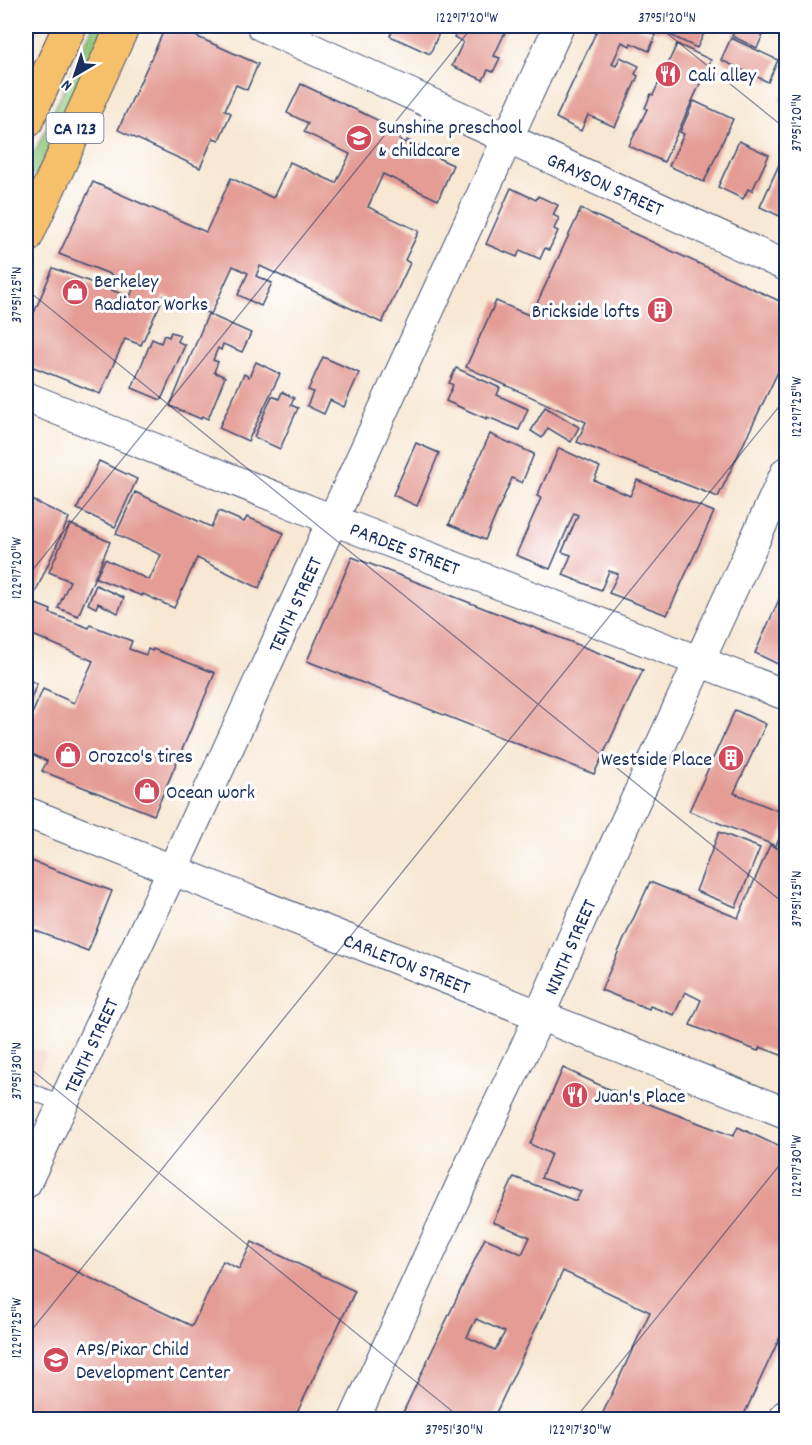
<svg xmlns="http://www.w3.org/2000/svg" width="812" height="1445" font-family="Dekko,sans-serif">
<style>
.built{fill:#f7d1c8}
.industrial{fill:#d2bfc0}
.green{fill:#8fc678;stroke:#557a6b;stroke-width:1.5}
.building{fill:#e49c95;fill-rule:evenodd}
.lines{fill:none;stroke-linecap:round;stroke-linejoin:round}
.lane-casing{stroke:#3c4b70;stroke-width:17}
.street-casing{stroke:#3c4b70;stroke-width:32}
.primary-casing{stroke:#3c4b70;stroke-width:35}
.lane{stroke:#fff;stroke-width:15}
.street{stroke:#fff;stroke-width:30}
.primary{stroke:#f6c06b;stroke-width:33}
.ticks{fill:none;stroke:#1b2f5e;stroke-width:1.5;stroke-opacity:0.45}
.labels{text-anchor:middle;stroke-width:6;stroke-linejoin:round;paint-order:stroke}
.shield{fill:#fff;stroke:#5f6d8e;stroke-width:1.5}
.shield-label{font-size:18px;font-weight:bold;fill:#1b2f5e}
.poi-label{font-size:20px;fill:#1b2f5e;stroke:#fff;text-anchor:start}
.street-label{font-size:20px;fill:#1b2f5e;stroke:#fff}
.neatline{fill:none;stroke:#1b2f5e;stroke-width:2}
.ticks-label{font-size:15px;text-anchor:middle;fill:#1b2f5e}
</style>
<rect width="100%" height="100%" fill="#fff"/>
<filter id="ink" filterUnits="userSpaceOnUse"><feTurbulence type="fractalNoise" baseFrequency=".0167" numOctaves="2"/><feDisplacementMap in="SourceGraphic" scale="12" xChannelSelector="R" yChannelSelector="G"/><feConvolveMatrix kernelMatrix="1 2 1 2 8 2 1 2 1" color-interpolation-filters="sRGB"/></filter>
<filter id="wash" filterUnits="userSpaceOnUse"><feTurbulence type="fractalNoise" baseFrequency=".008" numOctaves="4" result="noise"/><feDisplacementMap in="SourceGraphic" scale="24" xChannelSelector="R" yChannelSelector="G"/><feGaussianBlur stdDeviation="1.35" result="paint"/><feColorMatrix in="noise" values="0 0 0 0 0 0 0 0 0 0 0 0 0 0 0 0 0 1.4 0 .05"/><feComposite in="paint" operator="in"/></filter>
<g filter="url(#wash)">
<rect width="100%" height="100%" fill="#f7e7d3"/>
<polygon class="built" points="26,1044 46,1054 26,1099"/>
<polygon class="industrial" points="26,26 40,26 28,52 26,50"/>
<polygon class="green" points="93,26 109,26 39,177 26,171"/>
<g id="blocks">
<g class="building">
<polygon points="166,26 173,26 258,64 247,90 236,85 225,110 231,113 219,140 213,138 200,168 118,130"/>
<polygon points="395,26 442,26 430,54 390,36"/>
<polygon points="459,26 470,27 471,26 514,26 512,31 507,28 494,56 500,58 493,72 488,70 483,80 452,66 463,42 454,37"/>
<polygon points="599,26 635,26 656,35 649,51 631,43 630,46 622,42 612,64 616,66 620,57 639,66 635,74 638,76 615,127 588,115 581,131 556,118"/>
<polygon points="642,26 704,26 707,27 697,48 660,30 659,33"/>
<polygon points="737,26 767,26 757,48 732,36"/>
<polygon points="731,38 778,60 768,82 721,60"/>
<polygon points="677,44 711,60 664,162 629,146 647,109 645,108 651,94 653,95"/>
<polygon points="301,84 403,132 399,140 406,143 407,140 419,146 418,149 453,165 438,200 383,174 368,207 419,231 405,260 410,263 382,323 260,266 256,276 272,283 261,306 238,295 248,273 233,266 211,314 164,296 141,345 125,339 100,394 26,364 26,332 53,268 130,297 135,284 59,254 93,182 206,232 231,178 273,198 290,162 336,183 350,154 304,132 308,123 287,113"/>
<polygon points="783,93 786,95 786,104 779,101"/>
<polygon points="694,101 733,119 704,182 669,166 684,134 680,132"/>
<polygon points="739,141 769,155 752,191 748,189 743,199 718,187"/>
<polygon points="786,149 786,219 760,207"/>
<polygon points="511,188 536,200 538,196 558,205 553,215 559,218 554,229 558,231 549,250 545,248 540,259 520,250 517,257 486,244"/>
<polygon points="581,209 786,304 786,355 718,497 577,442 586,422 466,367 496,301 531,316"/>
<polygon points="208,314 251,333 242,352 223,344 221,350 218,348 213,360 218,362 214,372 225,377 208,419 202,416 201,419 170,406"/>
<polygon points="171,332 180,335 177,341 185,345 161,400 132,388 152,339 161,343 164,335 169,337"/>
<polygon points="323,357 359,373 344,407 330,400 324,414 307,406 313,392 308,390"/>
<polygon points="256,362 280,374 248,441 219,428 244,374 249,377"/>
<polygon points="456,368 500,388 497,395 528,409 519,430 495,420 487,417 487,419 446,401 453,385 449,383"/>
<polygon points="282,392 294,398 291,405 298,408 280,449 254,437 272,396 279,399"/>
<polygon points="545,407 579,427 571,442 548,428 542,438 531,431"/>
<polygon points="490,434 534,454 522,483 512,478 485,540 449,524"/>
<polygon points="416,443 439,453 417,506 393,495"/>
<polygon points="559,448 600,467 594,480 630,496 637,480 714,512 667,615 609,593 618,574 609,571 601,590 563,575 571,555 562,552 578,515 574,513 550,569 516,555 541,498 537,496"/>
<polygon points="99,461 137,479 115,527 77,509"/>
<polygon points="135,492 211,527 219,511 244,522 247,517 284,533 259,588 197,558 174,608 143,594 142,596 96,578 105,559 149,580 161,555 116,534"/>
<polygon points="32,500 69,518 31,602 51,610 50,613 89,628 90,625 132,641 129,649 146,655 148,649 152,651 153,649 215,673 154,815 42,771 47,761 26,751 26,728 43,689 74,703 93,661 26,632 26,508 27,509"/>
<polygon points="70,524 110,542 78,616 58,608 70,581 49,572"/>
<polygon points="352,557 643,670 594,774 307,661"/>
<polygon points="786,584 786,668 755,653"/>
<polygon points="96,585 124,598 118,613 98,603 96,608 88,604"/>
<polygon points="26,678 37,684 26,710"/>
<polygon points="735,710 766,724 734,793 786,814 786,823 776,846 689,811"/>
<polygon points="719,832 760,848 736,907 696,891"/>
<polygon points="770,845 786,852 786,1057 760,1047 758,1051 690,1025 701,1000 685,992 674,1015 650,1006 649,1009 601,990 650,882 738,918"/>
<polygon points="26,859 112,891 88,951 26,927"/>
<path d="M563,1068L604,1087L733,1136L738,1127L786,1150V1324L742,1419H600L650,1312L563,1271L493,1419H400L485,1238L522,1254L530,1237L493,1222L514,1177L576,1201L581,1191L541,1178L551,1154L530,1144ZM476,1319L505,1332L495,1350L467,1337Z"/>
<polygon points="252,1242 355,1291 294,1419 29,1419 26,1418 26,1261 31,1250 192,1326 223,1261 239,1269"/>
</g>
</g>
</g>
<g filter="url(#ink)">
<use href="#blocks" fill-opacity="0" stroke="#3c4b70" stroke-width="1.5"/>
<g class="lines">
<defs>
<polyline id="lane" points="26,1089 62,1104"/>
<g id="street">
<path id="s1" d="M262,26L786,266"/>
<path id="s2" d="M26,397L333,520L786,695"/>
<path id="s3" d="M26,812L786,1113"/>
<path id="s4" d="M26,1183L172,871L559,26"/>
<path id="s5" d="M354,1420L481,1141L527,1044L581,919L786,472"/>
<polyline points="784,1420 786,1415"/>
</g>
<g id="primary">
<polyline points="26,122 70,26"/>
<polyline points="26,237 123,26"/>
</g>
</defs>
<use href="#lane" class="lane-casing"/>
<use href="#street" class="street-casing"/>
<use href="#primary" class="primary-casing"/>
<use href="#lane" class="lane"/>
<use href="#street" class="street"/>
<use href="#primary" class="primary"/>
</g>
</g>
<path class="ticks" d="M658,26L786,129M26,289L786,905M26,578L473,26M26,1065L463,1420M26,1337L786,398M574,1420L786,1157"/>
<defs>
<symbol id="restaurant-disc" viewBox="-11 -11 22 22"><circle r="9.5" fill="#d1495b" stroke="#fff"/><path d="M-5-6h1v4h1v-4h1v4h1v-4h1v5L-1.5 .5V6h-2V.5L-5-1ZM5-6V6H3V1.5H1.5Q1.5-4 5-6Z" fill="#fff"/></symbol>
<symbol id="school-disc" viewBox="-11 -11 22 22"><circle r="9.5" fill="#d1495b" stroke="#fff"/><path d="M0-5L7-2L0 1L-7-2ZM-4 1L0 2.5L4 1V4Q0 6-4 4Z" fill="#fff"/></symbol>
<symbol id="shop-disc" viewBox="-11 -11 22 22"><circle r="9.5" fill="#d1495b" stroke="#fff"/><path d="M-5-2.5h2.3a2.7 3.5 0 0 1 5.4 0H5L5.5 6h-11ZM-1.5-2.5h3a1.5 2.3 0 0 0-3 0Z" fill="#fff"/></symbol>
<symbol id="building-disc" viewBox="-11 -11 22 22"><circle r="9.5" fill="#d1495b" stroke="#fff"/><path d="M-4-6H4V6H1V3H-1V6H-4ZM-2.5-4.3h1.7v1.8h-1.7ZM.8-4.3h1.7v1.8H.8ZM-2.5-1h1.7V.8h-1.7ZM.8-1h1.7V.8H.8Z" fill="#fff"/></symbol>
</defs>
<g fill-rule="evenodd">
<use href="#restaurant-disc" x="653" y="59" width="30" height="30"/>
<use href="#school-disc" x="344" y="123" width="30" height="30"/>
<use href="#shop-disc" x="60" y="277" width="30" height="30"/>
<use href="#building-disc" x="645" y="295" width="30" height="30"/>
<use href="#shop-disc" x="53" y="740" width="30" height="30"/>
<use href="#building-disc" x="716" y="743" width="30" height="30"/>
<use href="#shop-disc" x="132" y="776" width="30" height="30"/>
<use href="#restaurant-disc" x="560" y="1080" width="30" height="30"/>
<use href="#school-disc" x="41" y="1345" width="30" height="30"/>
</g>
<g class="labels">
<rect class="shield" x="46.5" y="113" width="57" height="30" rx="4.5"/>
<g class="shield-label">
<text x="75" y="134">CA 123</text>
</g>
<g class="poi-label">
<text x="688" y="81">Cali alley</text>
<text x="378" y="133">Sunshine preschool<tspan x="378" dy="23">&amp; childcare</tspan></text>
<text x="94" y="287">Berkeley<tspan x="94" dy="23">Radiator Works</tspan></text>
<text x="640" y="317" text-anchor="end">Brickside lofts</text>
<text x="88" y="762">Orozco's tires</text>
<text x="712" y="765" text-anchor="end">Westside Place</text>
<text x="166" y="798">Ocean work</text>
<text x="594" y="1102">Juan's Place</text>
<text x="76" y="1355">APS/Pixar Child<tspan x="76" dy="23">Development Center</tspan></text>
</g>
<g class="street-label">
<text dy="7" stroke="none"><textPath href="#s1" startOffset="378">GRAYSON STREET</textPath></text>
<text dy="7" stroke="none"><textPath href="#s2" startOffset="408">PARDEE STREET</textPath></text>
<text dy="7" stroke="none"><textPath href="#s4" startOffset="638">TENTH STREET</textPath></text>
<text dy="7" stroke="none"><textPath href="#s5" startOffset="520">NINTH STREET</textPath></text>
<text dy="7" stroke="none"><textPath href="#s3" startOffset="410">CARLETON STREET</textPath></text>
<text dy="7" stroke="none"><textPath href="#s4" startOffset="152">TENTH STREET</textPath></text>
</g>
</g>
<rect width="812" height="1445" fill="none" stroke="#fff" stroke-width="66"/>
<g transform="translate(75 75) rotate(219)" stroke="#ffffff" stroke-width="4.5" paint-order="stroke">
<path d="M0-4.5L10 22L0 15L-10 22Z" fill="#1b2f5e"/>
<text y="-9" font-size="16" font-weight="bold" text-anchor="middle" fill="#1b2f5e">N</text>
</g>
<rect x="33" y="33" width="746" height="1379" class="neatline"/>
<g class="ticks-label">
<text x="467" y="22">122°17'20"W</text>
<text x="667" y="22">37°51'20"N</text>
<text transform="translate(796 123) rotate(-90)" y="5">37°51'20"N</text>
<text transform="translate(16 295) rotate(-90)" y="5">37°51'25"N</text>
<text transform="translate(796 407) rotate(-90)" y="5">122°17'25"W</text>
<text transform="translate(16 568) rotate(-90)" y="5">122°17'20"W</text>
<text transform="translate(796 899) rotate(-90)" y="5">37°51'25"N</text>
<text transform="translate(16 1071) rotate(-90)" y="5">37°51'30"N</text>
<text transform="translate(796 1166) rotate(-90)" y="5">122°17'30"W</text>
<text transform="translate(16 1328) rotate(-90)" y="5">122°17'25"W</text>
<text x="454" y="1434">37°51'30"N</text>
<text x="580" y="1434">122°17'30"W</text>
</g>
</svg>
